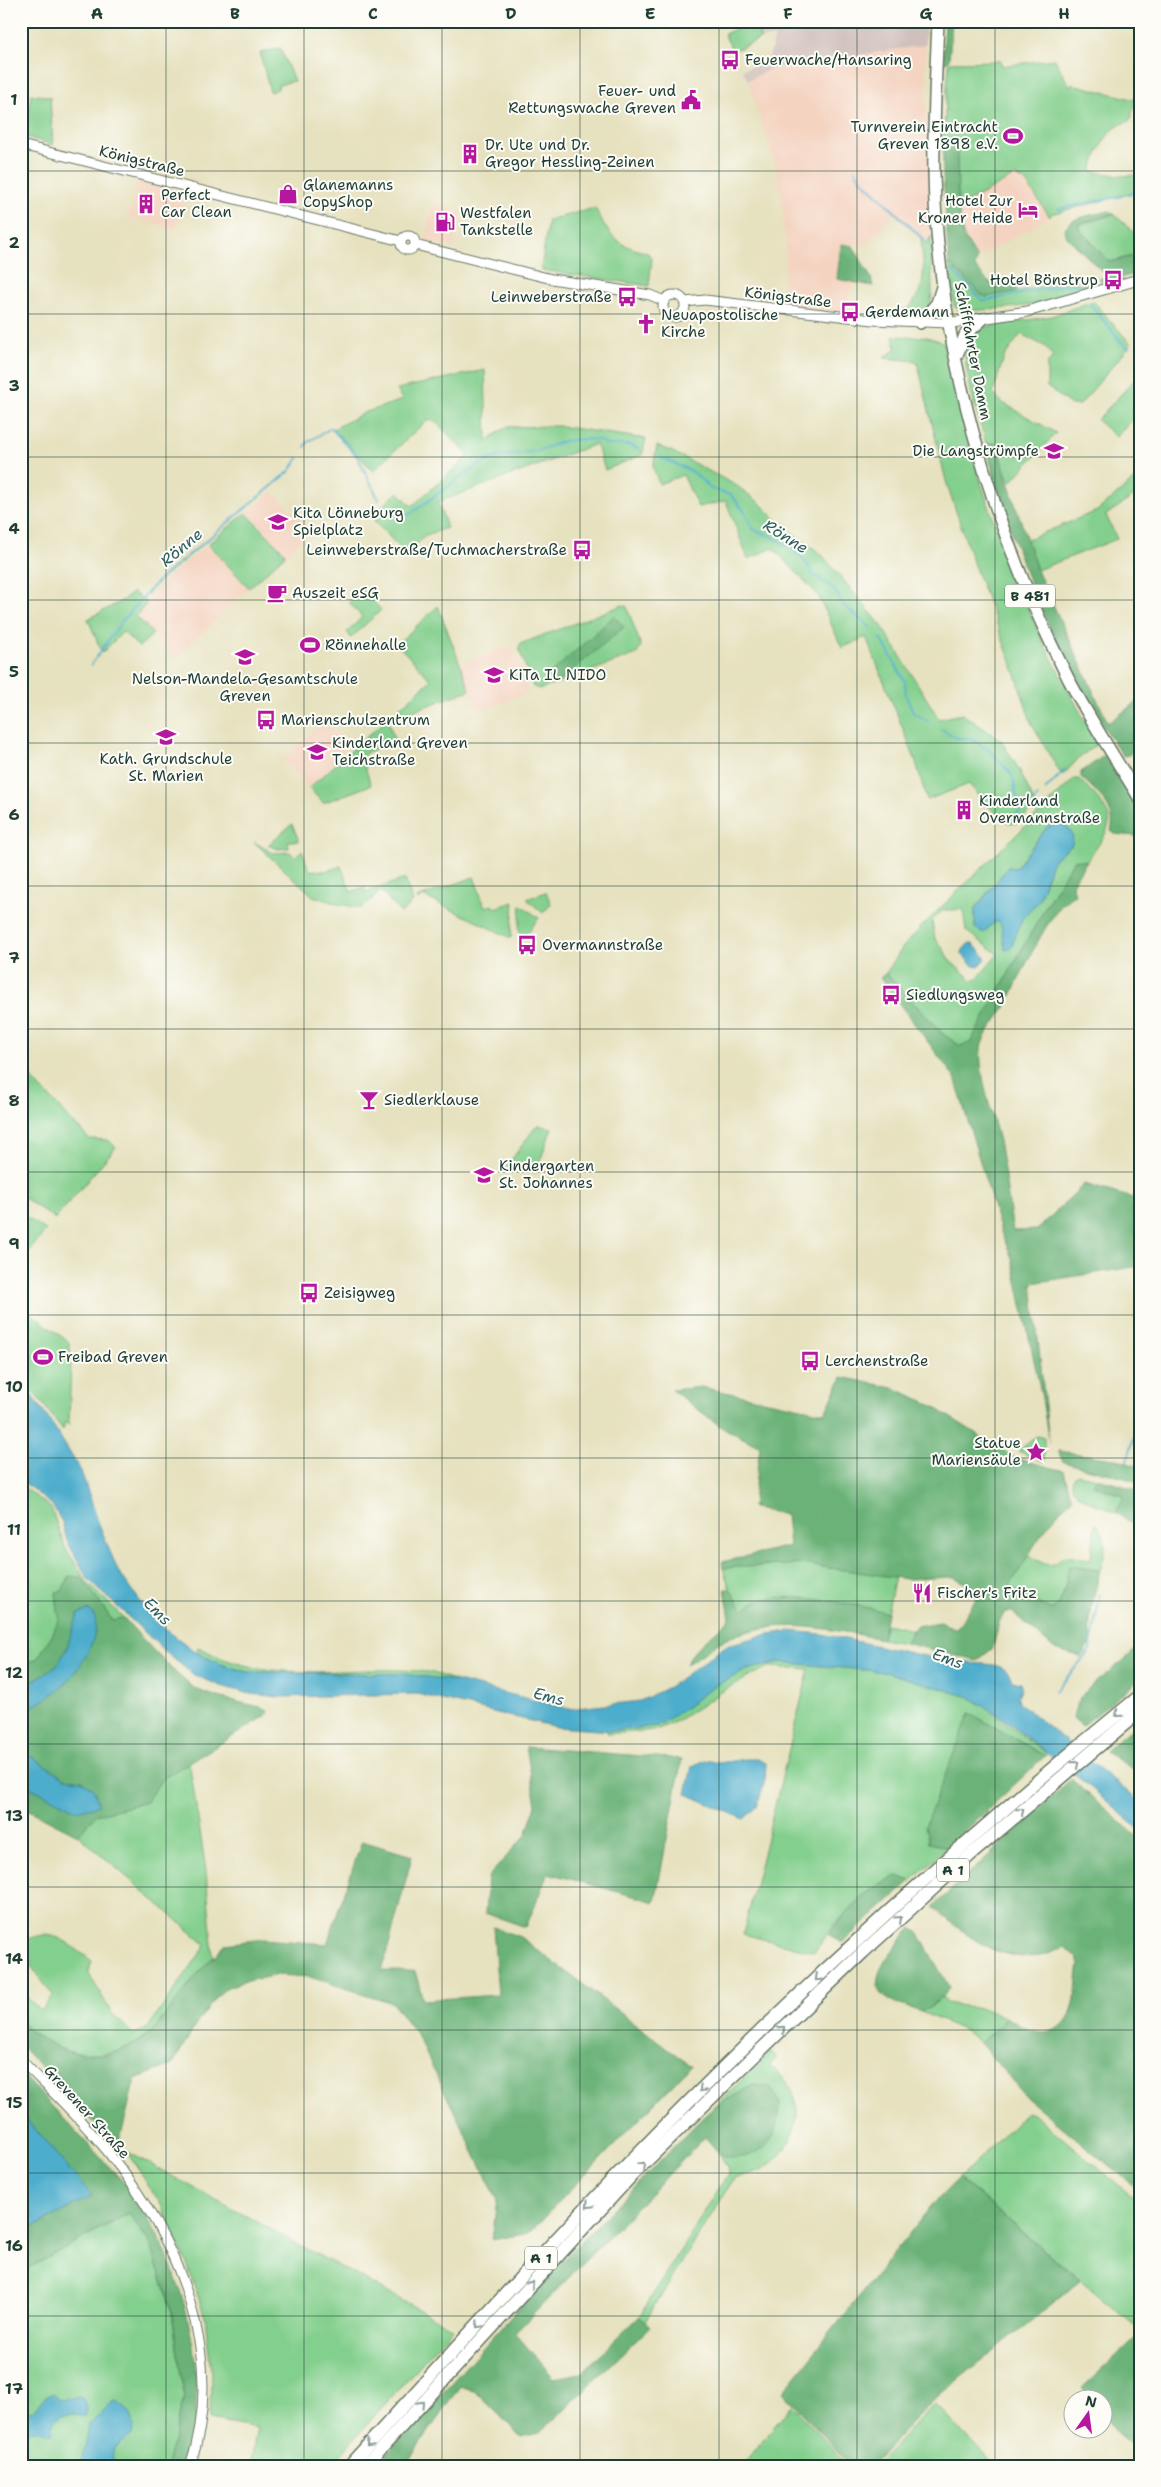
<svg xmlns="http://www.w3.org/2000/svg" width="1161" height="2487" font-family="'Shantell Sans',sans-serif">
<style>
.built{fill:#f4d3c0}
.industrial{fill:#d0c0bc}
.green{fill:#83cf8d;stroke:#518660;fill-rule:evenodd}
.forest{fill:#6ab278;stroke:#447856}
.water{fill:#4dadcc;stroke:#367580}
.lines{fill:none;stroke-linecap:round;stroke-linejoin:round}
.stream{stroke:#4dadcc;stroke-width:2}
.tertiary-casing{stroke:#657664;stroke-width:11}
.secondary-casing{stroke:#657664;stroke-width:12}
.primary-casing{stroke:#657664;stroke-width:14}
.motorway-casing{stroke:#657664;stroke-width:15}
.tertiary{stroke:#fff;stroke-width:9}
.secondary{stroke:#fff;stroke-width:10}
.primary{stroke:#fff;stroke-width:11}
.motorway{stroke:#fff;stroke-width:12}
.oneway{stroke:#8f9e9a}
.grid{fill:none;stroke:#1f3d34;stroke-width:1;stroke-opacity:0.55}
.labels{text-anchor:middle;stroke-width:4;stroke-linejoin:round;paint-order:stroke}
.shield{fill:#fdfcf7;stroke:#62766e;stroke-width:1}
.shield-label{font-size:14px;font-weight:bold;fill:#1f3d34}
.poi-label{font-size:15px;fill:#1f3d34;stroke:#fdfcf7;text-anchor:start}
.street-label{font-size:15px;fill:#1f3d34;stroke:#fdfcf7}
.water-label{font-size:16px;font-style:italic;fill:#2d5f62;stroke:#fdfcf7}
.neatline{fill:none;stroke:#1f3d34;stroke-width:2}
.grid-label{font-size:16px;text-anchor:middle;font-weight:bold;fill:#1f3d34}
</style>
<rect width="100%" height="100%" fill="#fdfcf7"/>
<filter id="ink" filterUnits="userSpaceOnUse"><feTurbulence type="fractalNoise" baseFrequency=".02" numOctaves="2"/><feDisplacementMap in="SourceGraphic" scale="10" xChannelSelector="R" yChannelSelector="G"/><feConvolveMatrix kernelMatrix="1 2 1 2 8 2 1 2 1" color-interpolation-filters="sRGB"/></filter>
<filter id="wash" filterUnits="userSpaceOnUse"><feTurbulence type="fractalNoise" baseFrequency=".0096" numOctaves="4" result="noise"/><feDisplacementMap in="SourceGraphic" scale="20" xChannelSelector="R" yChannelSelector="G"/><feGaussianBlur stdDeviation="1.12" result="paint"/><feColorMatrix in="noise" values="0 0 0 0 0 0 0 0 0 0 0 0 0 0 0 0 0 1.4 0 .05"/><feComposite in="paint" operator="in"/></filter>
<g filter="url(#wash)">
<rect width="100%" height="100%" fill="#e6e1be"/>
<g class="built">
<polygon points="925,45 931,236 927,244 894,213 865,246 841,244 837,279 852,282 847,314 782,306 786,243 780,191 774,160 748,80 773,68"/>
<polygon points="1015,176 1025,181 1050,217 977,258 963,235 958,207"/>
<polygon points="137,181 181,193 180,197 184,198 176,229 128,217"/>
<polygon points="431,204 462,212 453,248 428,241 426,238"/>
<polygon points="272,491 310,530 287,554 247,513"/>
<polygon points="208,544 249,588 176,658 136,616 171,575"/>
<polygon points="506,647 511,648 515,652 527,686 527,692 523,695 484,710 481,704 475,706 460,664"/>
<polygon points="324,721 349,745 309,788 283,759"/>
</g>
<polygon class="industrial" points="757,21 926,21 925,45 773,68 748,80 742,70 768,60 775,37 760,39"/>
<g class="green">
<polygon points="748,21 757,21 760,39 733,51 724,34 749,24"/>
<polygon points="280,48 294,81 278,85 278,89 270,92 260,53"/>
<path d="M1055,59L1069,86L1072,84L1136,100L1130,121C1106,127 1099,149 1091,171L1120,176L1140,175V191L1051,214L1050,217L1025,181L1015,176L958,207L957,138L943,141L949,62L1001,61L1002,66Z"/>
<polygon points="31,94 50,97 53,145 26,137"/>
<path d="M595,208C610,237 616,245 648,253L652,258L649,286L541,270L548,220Z"/>
<polygon points="1114,214 1140,238 1140,254 1110,262 1079,229 1078,225"/>
<path d="M931,236L932,296L929,307L918,315L905,319L882,317L884,311L908,309C929,284 923,269 921,238L927,244Z"/>
<path d="M949,264L981,295L986,297L1073,280L1080,284L1089,281L1088,287C1067,305 991,310 962,311L954,306Z"/>
<path d="M1090,302H1094L1131,344L1080,405H1071L1047,387V365L1053,356L1046,347L1021,334L1004,357L993,393L1003,403L1056,433L1010,483L995,443H986C980,422 959,361 967,342C970,335 979,330 985,327L1052,316Z"/>
<path d="M893,336L927,337L943,342C964,433 991,523 1028,609C1048,655 1074,699 1097,744L1080,757L1062,776L1031,722L1015,672L973,562L946,481L917,361L884,358L896,348Z"/>
<polygon points="485,370 487,441 506,427 559,426 646,439 642,455 605,470 596,444 438,502 447,528 426,535 411,550 402,550 375,522 375,513 398,492 412,506 469,456 435,421 433,422 430,420 425,422 373,471 333,429 366,412 402,400 397,389"/>
<polygon points="1140,374 1140,412 1116,437 1097,420"/>
<path d="M657,446L671,451L737,486L760,503L779,523L821,554L882,626L939,719L962,714L1000,739L1020,771L1035,804C1030,810 1023,820 1016,823C1004,828 977,793 969,784L927,800L915,759L866,637L842,648L818,595L773,548L748,559L726,501L698,507L683,475L659,484L653,467Z"/>
<polygon points="1140,475 1140,492 1106,515 1117,539 1037,570 1026,540 1097,511"/>
<polygon points="246,513 286,554 249,588 208,544"/>
<polygon points="362,589 381,610 351,638 347,632 362,617 349,602"/>
<path d="M133,592L147,603L136,616L153,634L139,647L123,632L102,653L88,619C103,610 120,604 133,592Z"/>
<polygon points="623,605 627,607 641,646 637,654 541,689 533,687 519,649 520,644"/>
<polygon points="438,606 470,690 388,720 395,742 367,752 362,758 371,785 323,803 309,788 431,680 397,644"/>
<path d="M1074,779H1079C1088,788 1112,810 1109,823C1107,836 1094,850 1087,861L1074,860L1051,897L970,1043L960,1046L943,1034L886,973L903,947L928,920ZM1046,828L1072,845L1055,858L1051,865L1039,900L1022,919L1011,948H1005L1001,925L998,921L975,928V908L1008,867L1016,868ZM963,909L966,931L998,954L978,978L972,980L949,960L942,946L935,939L932,921L942,911Z"/>
<polygon points="292,824 299,841 288,841 289,848 278,849 268,845"/>
<polygon points="254,842 273,853 290,852 295,857 302,850 309,870 326,871 341,866 351,892 364,887 366,892 405,879 413,902 401,913 381,891 362,908 338,904 313,896"/>
<polygon points="474,877 485,907 493,905 495,908 514,902 511,938 423,896 418,900 417,898"/>
<polygon points="546,892 551,904 543,913 527,899"/>
<polygon points="521,905 539,918 522,940 519,930"/>
<polygon points="21,1067 89,1139 108,1140 116,1147 55,1219 21,1196"/>
<polygon points="537,1125 552,1128 536,1172 506,1167"/>
<polygon points="21,1214 46,1230 21,1262"/>
<polygon points="21,1306 69,1342 71,1358 69,1425 65,1422 63,1430 21,1376"/>
<polygon points="1037,1436 1044,1438 1044,1462 1018,1451"/>
<path d="M1077,1474L1097,1478L1093,1485L1125,1496L1116,1513C1105,1506 1056,1495 1077,1474Z"/>
<polygon points="21,1485 51,1508 65,1547 87,1582 124,1618 112,1620 82,1578 62,1591 56,1592 59,1618 52,1636 37,1659 21,1666"/>
<path d="M1095,1523C1109,1535 1106,1554 1100,1570L1069,1567C1066,1579 1065,1603 1052,1609L1041,1605L1009,1586L1029,1555C1045,1564 1049,1571 1063,1556L1091,1559Z"/>
<path d="M801,1564L895,1577L887,1613C837,1596 794,1604 743,1611L730,1589L723,1568Z"/>
<polygon points="886,1624 913,1630 905,1643 882,1639"/>
<path d="M198,1647C209,1652 219,1658 230,1661C293,1682 363,1664 427,1672C437,1673 447,1678 457,1681L402,1674L247,1672L221,1664L197,1653Z"/>
<polygon points="779,1662 886,1672 970,1697 1047,1754 1045,1756 970,1713 929,1843 948,1847 911,1881 897,1876 836,1923 814,1952 743,1934 809,1669 768,1667 728,1688 677,1721 656,1730 608,1734 606,1729 612,1731 686,1708 712,1687 747,1670"/>
<path d="M189,1760L206,1871L213,1957C178,1993 150,2059 91,2054C75,2053 65,2052 51,2044C20,2026 21,2026 21,1991L41,2011L53,1996L21,1952V1943C53,1924 66,1943 92,1961L88,1972L111,2012L133,2034L147,2029L206,1945L78,1835L95,1815L145,1802L162,1779Z"/>
<polygon points="943,1998 947,2003 991,2011 1007,2018 980,2043 964,2030 921,2012"/>
<path d="M770,2052L777,2058L770,2065C776,2071 784,2078 789,2085C809,2116 789,2156 759,2171C750,2174 741,2176 733,2180L645,2322L639,2317L728,2174L727,2167L719,2153L733,2158L753,2086L713,2108Z"/>
<polygon points="1027,2112 1035,2115 1140,2203 1140,2330 959,2178"/>
<polygon points="126,2151 453,2328 330,2466 250,2466 257,2428 210,2419 211,2371 205,2317 186,2261 161,2204"/>
<polygon points="129,2213 151,2245 172,2313 184,2396 167,2466 21,2466 21,2272"/>
<polygon points="935,2404 990,2461 986,2466 874,2466"/>
<polygon points="792,2405 848,2466 741,2466"/>
</g>
<g class="forest">
<polygon points="945,21 952,21 949,60 943,64"/>
<polygon points="957,138 958,207 963,235 977,258 975,267 988,282 1009,279 1018,291 986,297 982,295 949,264 943,174 943,141"/>
<path d="M1109,211L1114,214L1078,224L1079,229L1110,262L1140,254V273L1103,282L1099,279L1107,276L1065,235C1061,217 1096,215 1109,211Z"/>
<polygon points="841,244 853,246 871,278 873,286 837,279"/>
<path d="M986,443H995L1037,570L1108,723L1140,700V742L1129,755L1123,756C1059,662 1011,554 986,443Z"/>
<polygon points="614,616 624,627 556,684 548,676"/>
<path d="M1105,755L1140,812V841L1136,836L1115,834L1111,831C1118,809 1096,791 1081,777V772Z"/>
<path d="M1074,860L1087,861L1072,884L1075,895C1050,904 1018,984 1004,1009C997,1020 983,1036 981,1048C978,1073 993,1116 999,1141C1005,1171 1008,1201 1013,1231L1037,1230L1084,1184L1140,1200V1266L1032,1283L1049,1442L1041,1393L1012,1258L1001,1232L955,1078L880,978L886,973L943,1034L960,1046L970,1043L1051,897Z"/>
<path d="M842,1377L893,1388L926,1402L1015,1458L1064,1471L1072,1499C1046,1522 1028,1556 1010,1586L1041,1605L1052,1609C1065,1603 1066,1579 1069,1566L1100,1570C1096,1589 1086,1623 1091,1642L1081,1657L1055,1649L1012,1612H1005L999,1622L993,1648L977,1661L905,1643L916,1626L940,1622L957,1629L981,1591L954,1577L907,1579L801,1564L723,1568L722,1562L789,1546L786,1515L752,1507L760,1447L720,1426L672,1390L701,1387L825,1413Z"/>
<polygon points="1058,1451 1121,1460 1140,1468 1140,1482 1063,1462"/>
<polygon points="1097,1478 1140,1491 1140,1528 1116,1513 1124,1496 1093,1485"/>
<path d="M69,1576L82,1577L112,1620L124,1618C136,1632 183,1684 198,1690C220,1699 243,1703 265,1708L268,1711L266,1716L162,1779L146,1802L95,1815L78,1835L21,1806V1783L78,1811L82,1780L65,1778L21,1750V1713L67,1683L78,1614L66,1650L56,1667L21,1688V1666L37,1659L52,1636L59,1618L56,1592L62,1591Z"/>
<path d="M725,1589H730L743,1610C747,1608 751,1603 756,1601C781,1591 861,1604 887,1613L882,1639C832,1630 778,1616 729,1638C713,1644 701,1657 686,1664C693,1647 717,1633 730,1618Z"/>
<path d="M1140,1644V1680L1082,1726L1073,1718C1074,1714 1075,1708 1077,1703C1087,1683 1124,1665 1140,1644Z"/>
<polygon points="970,1713 1045,1756 948,1847 929,1843 925,1826"/>
<polygon points="1140,1722 1140,1774 1105,1751"/>
<polygon points="526,1747 682,1759 655,1902 548,1873 526,1927 485,1913 488,1877 526,1835 536,1805"/>
<path d="M1071,1779L1140,1839V2191L1027,2098L980,2043L1007,2018C1028,2032 1057,2043 1071,2013C1077,2000 1076,1980 1079,1965L1077,1958L1065,1947C1057,1950 1048,1955 1039,1956C995,1962 965,1934 933,1907Z"/>
<polygon points="362,1841 412,1856 382,1971 415,1971 423,2000 498,1995 493,1927 520,1937 691,2066 529,2233 492,2240 497,2199 417,2035 393,2003 310,1977 278,1975 242,1982 228,1987 218,1995 199,2020 172,2065 135,2079 118,2148 21,2046 21,2021 30,2032 66,2052 108,2055 138,2042 152,2032 200,1971 226,1944 263,1939 327,1944"/>
<path d="M897,1876L911,1881L843,1942L829,1935C841,1915 874,1882 897,1876Z"/>
<path d="M912,1928L917,1931L949,1987L943,1998L921,2012C910,2008 890,2003 882,1994C865,1975 901,1941 912,1928Z"/>
<path d="M21,2073L131,2190C173,2253 199,2327 196,2404C196,2414 197,2427 195,2438C193,2447 187,2457 183,2466H167L184,2396L172,2313L151,2245L129,2213L21,2272V2234L91,2196L21,2113Z"/>
<path d="M753,2085L771,2087L780,2102C779,2112 779,2124 775,2133C766,2152 740,2164 721,2154C715,2150 710,2142 705,2137L515,2333L554,2378L581,2373L639,2317L650,2326L540,2433L521,2437L476,2392L460,2386L405,2466H376L556,2267L695,2125L713,2108Z"/>
<polygon points="959,2178 1080,2281 938,2396 870,2466 851,2466 783,2392 932,2205"/>
<polygon points="1140,2334 1140,2452 1117,2433 1104,2416 1104,2400 1090,2399 1082,2388"/>
</g>
<g class="water">
<path d="M1056,823C1069,826 1075,832 1072,845L1055,858L1051,865L1039,900L1022,919L1011,948L1005,949L1001,925L998,921L991,925L984,933L975,928V909L1008,867L1016,868L1046,828Z"/>
<polygon points="968,944 973,944 986,958 979,967 973,966 962,954 962,951"/>
<path d="M21,1381L53,1425L81,1471L99,1524L118,1571L155,1621L197,1653L221,1664L247,1672L402,1674L457,1681L569,1709L640,1701L669,1687L727,1645L769,1634L789,1631L822,1634L944,1660L952,1657C970,1671 1005,1654 1012,1681L1021,1683C1023,1693 1013,1696 1022,1705L1140,1802V1830L1094,1790L1003,1719L970,1697L886,1672L779,1662L747,1670L712,1687L686,1708L657,1726L612,1731L556,1727L417,1694L279,1697L250,1694L221,1686L194,1675L170,1656L88,1579L67,1541L62,1522L52,1505L21,1480Z"/>
<path d="M89,1610C109,1624 80,1670 66,1683C54,1695 36,1705 21,1713V1688L56,1667L66,1650L78,1614Z"/>
<polygon points="21,1750 65,1778 82,1780 94,1790 99,1805 78,1811 21,1783"/>
<polygon points="745,1759 757,1759 766,1763 765,1780 757,1807 744,1819 686,1794 692,1766 706,1760 719,1763"/>
<polygon points="21,2113 92,2196 21,2234"/>
<path d="M53,2393L61,2400L76,2397L83,2398C87,2405 89,2411 84,2417C70,2414 65,2411 54,2421L52,2434L34,2430L21,2436V2409L32,2411L45,2397Z"/>
<path d="M116,2401C128,2406 139,2422 131,2435C127,2440 120,2444 115,2448L112,2466H78L83,2458L89,2425L111,2403Z"/>
</g>
<g class="lines">
<g class="stream">
<polyline points="855,170 860,178 926,242"/>
<polyline points="1129,194 1140,192"/>
<polyline points="1058,209 1122,196"/>
<polyline points="952,270 983,301 1072,284 1078,285 1079,290"/>
<polyline points="1090,304 1123,344 1129,348"/>
<polyline points="305,447 308,442 331,428 357,456 379,500"/>
<path d="M660,457L693,472L711,489L731,495L745,512L753,529C772,535 806,553 811,573L834,589L844,606L870,627"/>
<path d="M384,510C391,515 402,517 410,514L478,465L497,457L537,451L564,441L586,439L598,440L607,445H629L639,449"/>
<polyline points="881,638 905,682 906,696 914,713 928,721"/>
<polyline points="91,665 122,621 159,580 290,471 298,458"/>
<polyline points="941,729 957,738 970,738 990,751 1012,775 1017,797 1022,809"/>
<polyline points="1045,790 1065,770"/>
<polyline points="1012,818 1038,797"/>
<polyline points="1127,1461 1140,1419"/>
<polyline points="1055,1692 1090,1650 1100,1595"/>
</g>
</g>
</g>
<g filter="url(#ink)">
<g class="lines">
<defs>
<g id="tertiary">
<polyline points="21,145 401,241"/>
<circle cx="408" cy="243" r="7"/>
<polyline points="415,245 552,279 650,295 664,301"/>
<circle cx="674" cy="306" r="11"/>
<polyline points="685,302 705,300 873,320 949,323"/>
<path d="M21,2060C50,2090 81,2119 108,2152C177,2238 228,2355 190,2466"/>
</g>
<polyline id="secondary" points="949,323 1025,312 1140,279"/>
<g id="primary">
<path d="M938,21C936,72 933,123 934,173C937,343 991,528 1068,678C1090,720 1116,759 1140,799"/>
<polyline points="920,323 937,303 942,287"/>
<polyline points="957,355 965,335 983,319"/>
</g>
<g id="motorway">
<path d="M349,2466C440,2366 530,2265 624,2168C786,2000 959,1843 1140,1696"/>
<polyline points="365,2466 632,2175 747,2063 863,1952 970,1855 1140,1711"/>
</g>
</defs>
<use href="#tertiary" class="tertiary-casing"/>
<use href="#secondary" class="secondary-casing"/>
<use href="#primary" class="primary-casing"/>
<use href="#motorway" class="motorway-casing"/>
<use href="#tertiary" class="tertiary"/>
<use href="#secondary" class="secondary"/>
<use href="#primary" class="primary"/>
<use href="#motorway" class="motorway"/>
</g>
<defs><path id="oneway-chevron" d="M-2-3.5L2.5 0L-2 3.5" fill="none" stroke-width="1.6" stroke-linecap="round" stroke-linejoin="round" transform="scale(1.25)"/></defs>
<g class="oneway">
<use href="#oneway-chevron" transform="translate(1118 1714) rotate(141)"/>
<use href="#oneway-chevron" transform="translate(1076 1764) rotate(-40)"/>
<use href="#oneway-chevron" transform="translate(1021 1811) rotate(-41)"/>
<use href="#oneway-chevron" transform="translate(899 1919) rotate(-42)"/>
<use href="#oneway-chevron" transform="translate(818 1978) rotate(137)"/>
<use href="#oneway-chevron" transform="translate(782 2029) rotate(-44)"/>
<use href="#oneway-chevron" transform="translate(702 2089) rotate(135)"/>
<use href="#oneway-chevron" transform="translate(642 2165) rotate(-44)"/>
<use href="#oneway-chevron" transform="translate(589 2205) rotate(133)"/>
<use href="#oneway-chevron" transform="translate(531 2284) rotate(-47)"/>
<use href="#oneway-chevron" transform="translate(479 2325) rotate(133)"/>
<use href="#oneway-chevron" transform="translate(421 2404) rotate(-47)"/>
<use href="#oneway-chevron" transform="translate(369 2444) rotate(133)"/>
</g>
</g>
<path class="grid" d="M166,21V2466M304,21V2466M442,21V2466M580,21V2466M719,21V2466M857,21V2466M995,21V2466M21,171H1140M21,314H1140M21,457H1140M21,600H1140M21,743H1140M21,886H1140M21,1029H1140M21,1172H1140M21,1315H1140M21,1458H1140M21,1601H1140M21,1744H1140M21,1887H1140M21,2030H1140M21,2173H1140M21,2316H1140"/>
<defs>
<symbol id="bus-bare" viewBox="-9 -9 18 18"><path d="M-5-6H5V4H4V6H2V4H-2V6H-4V4H-5ZM-3.5-4V0h7V-4ZM-3.5 1.2v1.5H-2V1.2ZM2 1.2v1.5H3.5V1.2Z" fill="#b5179e" stroke="#fdfcf7" stroke-width="2.5" paint-order="stroke"/></symbol>
<symbol id="civic-bare" viewBox="-9 -9 18 18"><path d="M-.6-6.5H3V-4.5H.6V-3L4-1V1h2V6H-6V1h2V-1L-.6-3ZM-1.2 2.5V6h2.4V2.5Z" fill="#b5179e" stroke="#fdfcf7" stroke-width="2.5" paint-order="stroke"/></symbol>
<symbol id="stadium-bare" viewBox="-9 -9 18 18"><path d="M0-5a6.5 5 0 1 0 0 10a6.5 5 0 1 0 0-10ZM-3.5-1.8h7v3.6h-7Z" fill="#b5179e" stroke="#fdfcf7" stroke-width="2.5" paint-order="stroke"/></symbol>
<symbol id="building-bare" viewBox="-9 -9 18 18"><path d="M-4-6H4V6H1V3H-1V6H-4ZM-2.5-4.3h1.7v1.8h-1.7ZM.8-4.3h1.7v1.8H.8ZM-2.5-1h1.7V.8h-1.7ZM.8-1h1.7V.8H.8Z" fill="#b5179e" stroke="#fdfcf7" stroke-width="2.5" paint-order="stroke"/></symbol>
<symbol id="shop-bare" viewBox="-9 -9 18 18"><path d="M-5-2.5h2.3a2.7 3.5 0 0 1 5.4 0H5L5.5 6h-11ZM-1.5-2.5h3a1.5 2.3 0 0 0-3 0Z" fill="#b5179e" stroke="#fdfcf7" stroke-width="2.5" paint-order="stroke"/></symbol>
<symbol id="hotel-bare" viewBox="-9 -9 18 18"><path d="M-6-4.5h1.5V1H6V5H4.5V3h-9V5H-6ZM-4 0a1.8 1.8 0 1 1 3.6 0ZM.5 0V-2.5h3Q6-2.5 6 0Z" fill="#b5179e" stroke="#fdfcf7" stroke-width="2.5" paint-order="stroke"/></symbol>
<symbol id="fuel-bare" viewBox="-9 -9 18 18"><path d="M-5.5-6h7V0h2V4h1.3V-2.5L3-4.5l.8-.8L6-3V5H2.5V1h-1V6h-7ZM-4.2-4.7v3.2H.2V-4.7Z" fill="#b5179e" stroke="#fdfcf7" stroke-width="2.5" paint-order="stroke"/></symbol>
<symbol id="church-bare" viewBox="-9 -9 18 18"><path d="M-1.2-6h2.4v3.5h3.3v2.4h-3.3V6h-2.4V-.1h-3.3v-2.4h3.3Z" fill="#b5179e" stroke="#fdfcf7" stroke-width="2.5" paint-order="stroke"/></symbol>
<symbol id="school-bare" viewBox="-9 -9 18 18"><path d="M0-5L7-2L0 1L-7-2ZM-4 1L0 2.5L4 1V4Q0 6-4 4Z" fill="#b5179e" stroke="#fdfcf7" stroke-width="2.5" paint-order="stroke"/></symbol>
<symbol id="cafe-bare" viewBox="-9 -9 18 18"><path d="M-5.5-4.5H6V0H3Q3 3.5 0 3.5H-2.5Q-5.5 3.5-5.5 0ZM3-3.2v2h1.7v-2ZM-6 4.5H4V6H-6Z" fill="#b5179e" stroke="#fdfcf7" stroke-width="2.5" paint-order="stroke"/></symbol>
<symbol id="bar-bare" viewBox="-9 -9 18 18"><path d="M-6-5H6L.8 .8V4.5H3.5V6h-7V4.5H-.8V.8Z" fill="#b5179e" stroke="#fdfcf7" stroke-width="2.5" paint-order="stroke"/></symbol>
<symbol id="sight-bare" viewBox="-9 -9 18 18"><path d="M0-6L1.8-2.2L6-1.7L2.9 1.2L3.7 5.4L0 3.3L-3.7 5.4L-2.9 1.2L-6-1.7L-1.8-2.2Z" fill="#b5179e" stroke="#fdfcf7" stroke-width="2.5" paint-order="stroke"/></symbol>
<symbol id="restaurant-bare" viewBox="-9 -9 18 18"><path d="M-5-6h1v4h1v-4h1v4h1v-4h1v5L-1.5 .5V6h-2V.5L-5-1ZM5-6V6H3V1.5H1.5Q1.5-4 5-6Z" fill="#b5179e" stroke="#fdfcf7" stroke-width="2.5" paint-order="stroke"/></symbol>
</defs>
<g fill-rule="evenodd">
<use href="#bus-bare" x="716" y="46" width="28" height="28"/>
<use href="#civic-bare" x="677" y="86" width="28" height="28"/>
<use href="#stadium-bare" x="999" y="122" width="28" height="28"/>
<use href="#building-bare" x="456" y="140" width="28" height="28"/>
<use href="#shop-bare" x="274" y="180" width="28" height="28"/>
<use href="#building-bare" x="132" y="190" width="28" height="28"/>
<use href="#hotel-bare" x="1014" y="196" width="28" height="28"/>
<use href="#fuel-bare" x="431" y="208" width="28" height="28"/>
<use href="#bus-bare" x="1099" y="266" width="28" height="28"/>
<use href="#bus-bare" x="613" y="283" width="28" height="28"/>
<use href="#bus-bare" x="836" y="298" width="28" height="28"/>
<use href="#church-bare" x="632" y="310" width="28" height="28"/>
<use href="#school-bare" x="1040" y="437" width="28" height="28"/>
<use href="#school-bare" x="264" y="508" width="28" height="28"/>
<use href="#bus-bare" x="568" y="536" width="28" height="28"/>
<use href="#cafe-bare" x="263" y="579" width="28" height="28"/>
<use href="#stadium-bare" x="296" y="631" width="28" height="28"/>
<use href="#school-bare" x="231" y="643" width="28" height="28"/>
<use href="#school-bare" x="480" y="661" width="28" height="28"/>
<use href="#bus-bare" x="252" y="706" width="28" height="28"/>
<use href="#school-bare" x="152" y="723" width="28" height="28"/>
<use href="#school-bare" x="303" y="738" width="28" height="28"/>
<use href="#building-bare" x="950" y="796" width="28" height="28"/>
<use href="#bus-bare" x="513" y="931" width="28" height="28"/>
<use href="#bus-bare" x="877" y="981" width="28" height="28"/>
<use href="#bar-bare" x="355" y="1086" width="28" height="28"/>
<use href="#school-bare" x="470" y="1161" width="28" height="28"/>
<use href="#bus-bare" x="295" y="1279" width="28" height="28"/>
<use href="#stadium-bare" x="29" y="1343" width="28" height="28"/>
<use href="#bus-bare" x="796" y="1347" width="28" height="28"/>
<use href="#sight-bare" x="1022" y="1438" width="28" height="28"/>
<use href="#restaurant-bare" x="908" y="1579" width="28" height="28"/>
</g>
<g class="labels">
<g class="shield">
<rect x="1005" y="584.5" width="50" height="23" rx="4"/>
<rect x="937" y="1858.5" width="32" height="23" rx="4"/>
<rect x="525" y="2246.5" width="32" height="23" rx="4"/>
</g>
<g class="shield-label">
<text x="1030" y="601">B 481</text>
<text x="953" y="1875">A 1</text>
<text x="541" y="2263">A 1</text>
</g>
<g class="poi-label">
<text x="745" y="65">Feuerwache/Hansaring</text>
<text x="676" y="96" text-anchor="end">Feuer- und<tspan x="676" dy="17">Rettungswache Greven</tspan></text>
<text x="998" y="132" text-anchor="end">Turnverein Eintracht<tspan x="998" dy="17">Greven 1898 e.V.</tspan></text>
<text x="485" y="150">Dr. Ute und Dr.<tspan x="485" dy="17">Gregor Hessling-Zeinen</tspan></text>
<text x="303" y="190">Glanemanns<tspan x="303" dy="17">CopyShop</tspan></text>
<text x="161" y="200">Perfect<tspan x="161" dy="17">Car Clean</tspan></text>
<text x="1013" y="206" text-anchor="end">Hotel Zur<tspan x="1013" dy="17">Kroner Heide</tspan></text>
<text x="460" y="218">Westfalen<tspan x="460" dy="17">Tankstelle</tspan></text>
<text x="1098" y="285" text-anchor="end">Hotel Bönstrup</text>
<text x="612" y="302" text-anchor="end">Leinweberstraße</text>
<text x="865" y="317">Gerdemann</text>
<text x="661" y="320">Neuapostolische<tspan x="661" dy="17">Kirche</tspan></text>
<text x="1039" y="456" text-anchor="end">Die Langstrümpfe</text>
<text x="293" y="518">Kita Lönneburg<tspan x="293" dy="17">Spielplatz</tspan></text>
<text x="567" y="555" text-anchor="end">Leinweberstraße/Tuchmacherstraße</text>
<text x="292" y="598">Auszeit eSG</text>
<text x="325" y="650">Rönnehalle</text>
<text x="509" y="680">KiTa IL NIDO</text>
<text x="245" y="684" text-anchor="middle">Nelson-Mandela-Gesamtschule<tspan x="245" dy="17">Greven</tspan></text>
<text x="281" y="725">Marienschulzentrum</text>
<text x="332" y="748">Kinderland Greven<tspan x="332" dy="17">Teichstraße</tspan></text>
<text x="166" y="764" text-anchor="middle">Kath. Grundschule<tspan x="166" dy="17">St. Marien</tspan></text>
<text x="979" y="806">Kinderland<tspan x="979" dy="17">Overmannstraße</tspan></text>
<text x="542" y="950">Overmannstraße</text>
<text x="906" y="1000">Siedlungsweg</text>
<text x="384" y="1105">Siedlerklause</text>
<text x="499" y="1171">Kindergarten<tspan x="499" dy="17">St. Johannes</tspan></text>
<text x="324" y="1298">Zeisigweg</text>
<text x="58" y="1362">Freibad Greven</text>
<text x="825" y="1366">Lerchenstraße</text>
<text x="1021" y="1448" text-anchor="end">Statue<tspan x="1021" dy="17">Mariensäule</tspan></text>
<text x="937" y="1598">Fischer's Fritz</text>
</g>
<g class="street-label">
<text transform="translate(142 161) rotate(14)" y="5">Königstraße</text>
<text transform="translate(788 297) rotate(7)" y="5">Königstraße</text>
<text transform="translate(973 351) rotate(79)" y="5">Schifffahrter Damm</text>
<text transform="translate(87 2112) rotate(48)" y="5">Grevener Straße</text>
</g>
<g class="water-label">
<text transform="translate(786 536) rotate(32)" y="6">Rönne</text>
<text transform="translate(181 547) rotate(-40)" y="6">Rönne</text>
<text transform="translate(158 1611) rotate(45)" y="6">Ems</text>
<text transform="translate(948 1658) rotate(20)" y="6">Ems</text>
<text transform="translate(549 1696) rotate(15)" y="6">Ems</text>
</g>
</g>
<rect width="1161" height="2487" fill="none" stroke="#fdfcf7" stroke-width="55"/>
<g transform="translate(1088 2414) rotate(14)"><circle r="24" fill="#fdfcf7" stroke="#a4b0a9"/>
<path d="M0-4L9 19L0 12L-9 19Z" fill="#b5179e"/>
<text y="-8" font-size="14" font-weight="bold" text-anchor="middle" fill="#1f3d34">N</text>
</g>
<rect x="28" y="28" width="1106" height="2432" class="neatline"/>
<g class="grid-label">
<text x="97" y="19">A</text>
<text x="235" y="19">B</text>
<text x="373" y="19">C</text>
<text x="511" y="19">D</text>
<text x="650" y="19">E</text>
<text x="788" y="19">F</text>
<text x="926" y="19">G</text>
<text x="1064" y="19">H</text>
<text x="14" y="105">1</text>
<text x="14" y="248">2</text>
<text x="14" y="391">3</text>
<text x="14" y="534">4</text>
<text x="14" y="677">5</text>
<text x="14" y="820">6</text>
<text x="14" y="963">7</text>
<text x="14" y="1106">8</text>
<text x="14" y="1249">9</text>
<text x="14" y="1392">10</text>
<text x="14" y="1535">11</text>
<text x="14" y="1678">12</text>
<text x="14" y="1821">13</text>
<text x="14" y="1964">14</text>
<text x="14" y="2108">15</text>
<text x="14" y="2251">16</text>
<text x="14" y="2394">17</text>
</g>
</svg>
